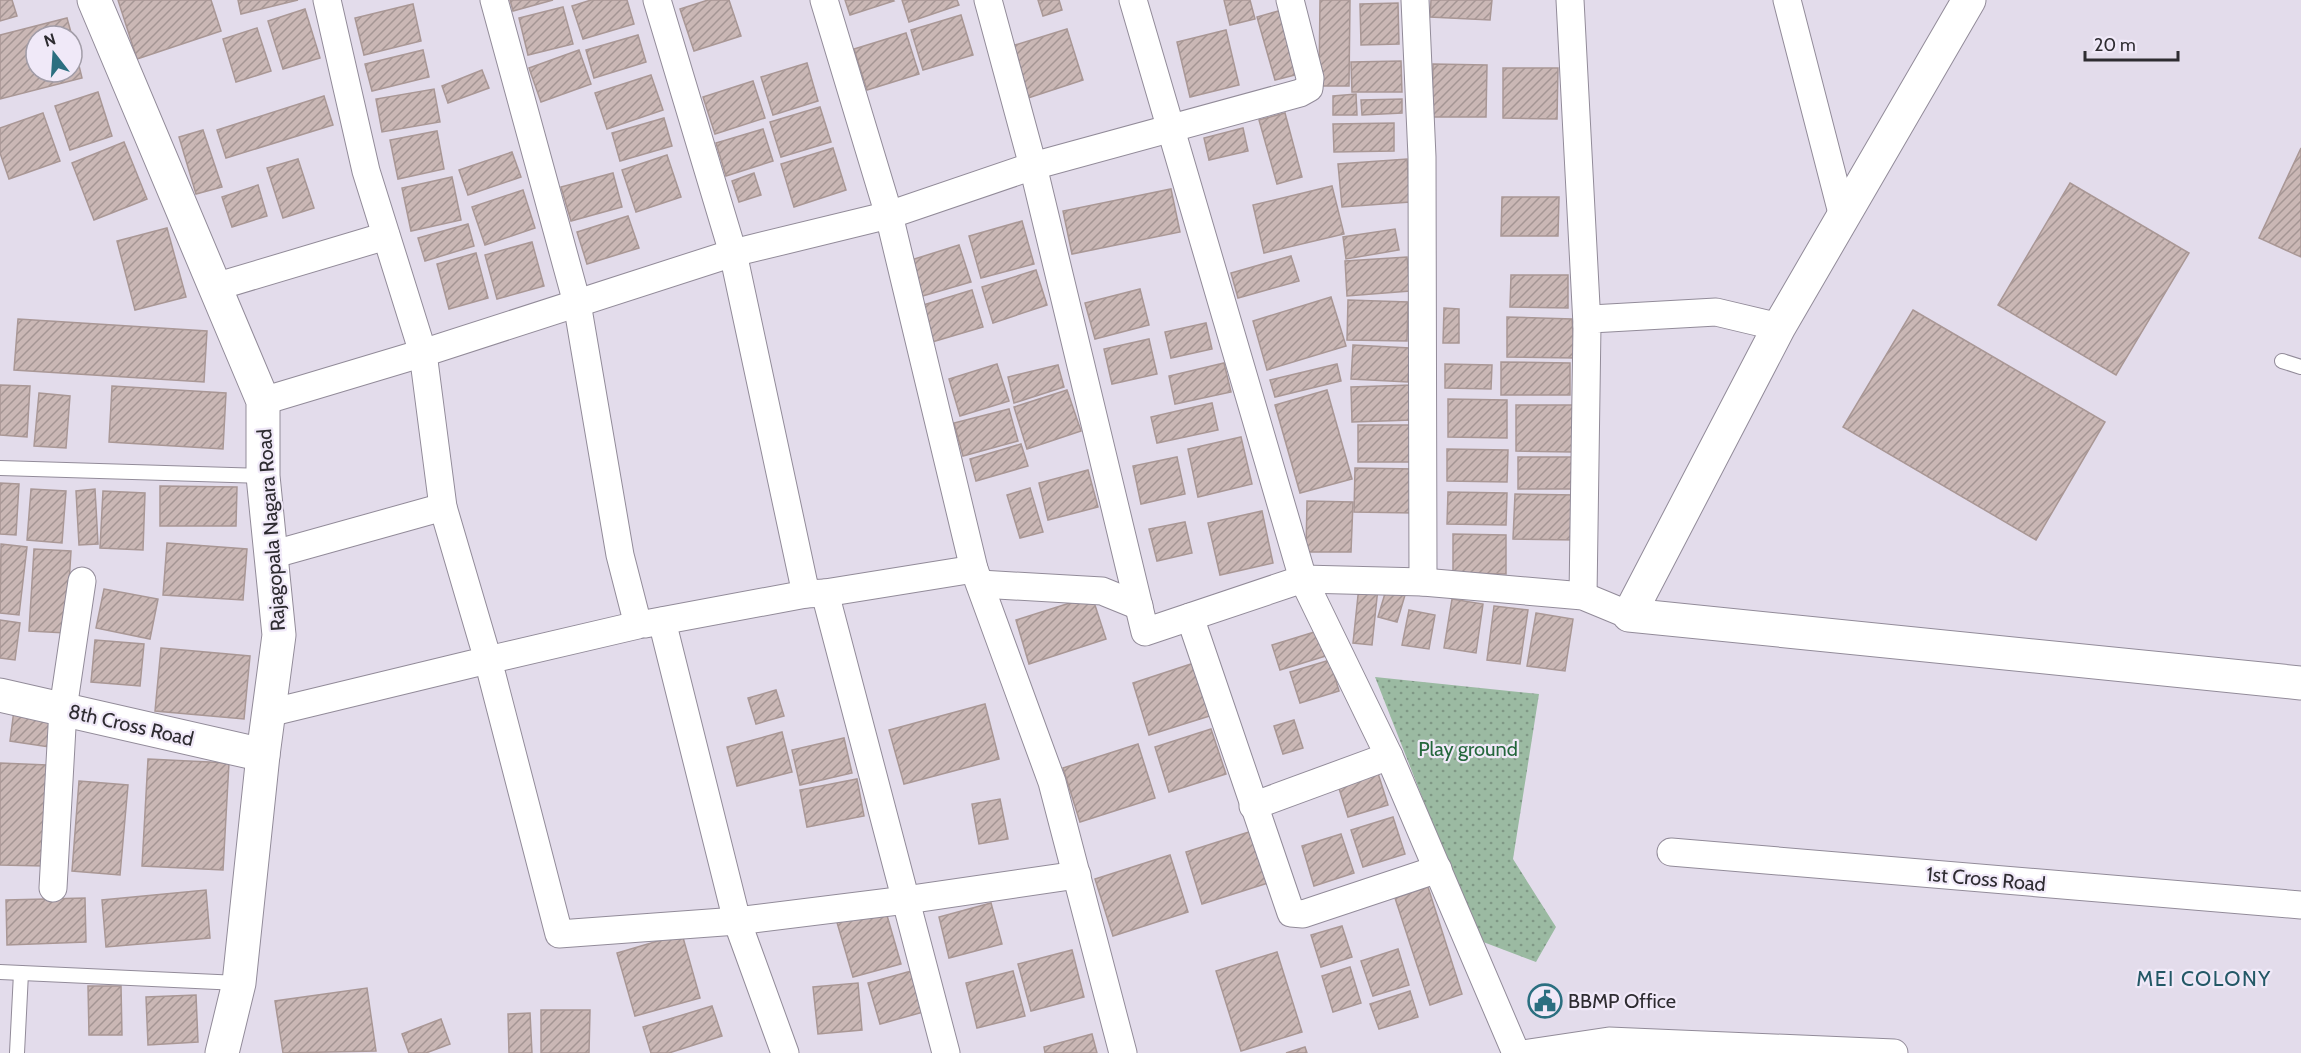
<svg xmlns="http://www.w3.org/2000/svg" width="2301" height="1053" font-family="Cabin,sans-serif">
<style>
.park{fill:url(#park-dots)}
.building{fill:url(#building-hatch);stroke:#a99795;stroke-width:1.5}
.lines{fill:none;stroke-linecap:round;stroke-linejoin:round}
.lane-casing{stroke:#928b99;stroke-width:16}
.street-casing{stroke:#928b99;stroke-width:29}
.secondary-casing{stroke:#928b99;stroke-width:35}
.lane{stroke:#fff;stroke-width:14}
.street{stroke:#fff;stroke-width:27}
.secondary{stroke:#fff;stroke-width:33}
.labels{text-anchor:middle;stroke-width:4.5;stroke-linejoin:round;paint-order:stroke}
.street-label{font-size:20px;fill:#2e2c31;stroke:#f0e9f8}
.park-label{font-size:20px;fill:#24673c;stroke:#f0e9f8}
.poi-label{font-size:20px;fill:#2e2c31;stroke:#f0e9f8;text-anchor:start}
.neighbourhood-label{font-size:21px;letter-spacing:1.5px;fill:#235866;stroke:#f0e9f8}
</style>
<defs>
<pattern id="park-dots" width="8" height="8" patternUnits="userSpaceOnUse" patternTransform="scale(1.5)"><rect width="8" height="8" fill="#9bbaa2"/><path d="M2 2h.1M6 6h.1" fill="none" stroke="#7f9785" stroke-width="1.8" stroke-linecap="round"/></pattern>
<pattern id="building-hatch" width="6" height="6" patternUnits="userSpaceOnUse" patternTransform="scale(1.5)"><rect width="6" height="6" fill="#cab7b5"/><path d="M-1 1l2-2M0 6l6-6M5 7l2-2" fill="none" stroke="#a49594"/></pattern>
</defs>
<rect width="100%" height="100%" fill="#e3dceb"/>
<polygon class="park" points="1375,677 1539,694 1513,859 1556,927 1536,962 1478,940"/>
<g class="building">
<polygon points="0,0 12,0 17,16 0,21"/>
<polygon points="118,0 211,0 221,31 137,59"/>
<polygon points="238,0 298,0 241,14"/>
<polygon points="510,0 553,0 513,11"/>
<polygon points="591,0 627,0 634,24 583,39 572,6"/>
<polygon points="708,0 729,0 741,36 694,51 680,9"/>
<polygon points="845,0 893,0 894,1 850,15"/>
<polygon points="902,0 957,0 959,5 909,22"/>
<polygon points="1038,0 1059,0 1062,10 1043,16"/>
<polygon points="1224,0 1250,0 1255,19 1230,25"/>
<polygon points="1320,0 1350,0 1349,86 1319,86"/>
<polygon points="1431,0 1492,0 1490,20 1430,17"/>
<polygon points="1398,3 1399,44 1361,45 1360,4"/>
<polygon points="413,4 421,41 364,55 355,18"/>
<polygon points="563,7 573,44 528,55 519,18"/>
<polygon points="305,9 320,58 283,69 268,21"/>
<polygon points="1282,10 1299,74 1275,80 1257,17"/>
<polygon points="961,15 973,55 923,70 911,30"/>
<polygon points="67,18 72,36 36,36 36,72 72,72 72,37 82,78 0,99 0,35"/>
<polygon points="257,28 271,71 236,82 223,39"/>
<polygon points="1067,29 1083,80 1028,98 1012,46"/>
<polygon points="1226,30 1239,85 1190,97 1177,42"/>
<polygon points="906,33 919,74 867,90 854,49"/>
<polygon points="638,35 646,62 594,78 586,50"/>
<polygon points="423,50 429,77 372,91 365,64"/>
<polygon points="579,50 591,84 541,102 529,68"/>
<polygon points="1401,61 1402,92 1352,92 1351,62"/>
<polygon points="807,63 818,101 773,115 761,77"/>
<polygon points="1433,64 1487,65 1486,117 1432,117"/>
<polygon points="1503,68 1558,68 1557,119 1503,118"/>
<polygon points="482,70 489,88 448,103 442,86"/>
<polygon points="651,75 663,110 607,129 595,93"/>
<polygon points="753,81 765,118 715,134 703,97"/>
<polygon points="434,89 440,122 382,132 376,99"/>
<polygon points="98,92 112,136 70,150 55,106"/>
<polygon points="1356,94 1357,115 1333,115 1333,96"/>
<polygon points="324,96 333,125 226,158 217,130"/>
<polygon points="1402,99 1402,113 1362,115 1361,100"/>
<polygon points="820,107 831,142 781,157 770,122"/>
<polygon points="43,113 60,161 9,179 0,153 0,128"/>
<polygon points="1285,113 1302,177 1277,184 1259,120"/>
<polygon points="664,118 672,146 620,161 612,133"/>
<polygon points="1394,123 1394,151 1334,152 1333,124"/>
<polygon points="1243,128 1248,151 1209,160 1204,138"/>
<polygon points="763,129 773,161 726,176 716,143"/>
<polygon points="203,130 222,187 196,194 179,137"/>
<polygon points="437,131 444,169 398,179 390,140"/>
<polygon points="124,142 147,199 94,220 72,163"/>
<polygon points="833,148 846,190 794,207 781,164"/>
<polygon points="2301,148 2301,257 2259,238"/>
<polygon points="512,152 521,177 468,195 459,170"/>
<polygon points="667,155 681,197 636,212 622,170"/>
<polygon points="298,159 314,208 283,218 267,168"/>
<polygon points="1407,159 1410,202 1342,207 1338,164"/>
<polygon points="613,173 622,207 571,221 561,187"/>
<polygon points="754,173 761,195 739,202 732,181"/>
<polygon points="452,177 461,220 411,231 402,188"/>
<polygon points="2070,183 2189,253 2116,375 1998,305"/>
<polygon points="258,185 267,216 232,227 222,197"/>
<polygon points="1332,186 1344,234 1264,253 1253,205"/>
<polygon points="1171,189 1180,232 1072,254 1063,211"/>
<polygon points="523,190 535,228 485,245 472,207"/>
<polygon points="1502,197 1559,197 1558,236 1501,236"/>
<polygon points="628,216 639,248 587,264 577,232"/>
<polygon points="1022,221 1034,264 981,278 969,236"/>
<polygon points="468,224 474,246 425,261 418,238"/>
<polygon points="167,228 186,297 135,310 117,241"/>
<polygon points="1395,229 1399,250 1346,259 1343,237"/>
<polygon points="532,242 544,286 497,299 485,255"/>
<polygon points="959,245 971,282 919,297 908,261"/>
<polygon points="476,253 488,298 449,309 437,264"/>
<polygon points="1291,256 1299,281 1238,298 1231,273"/>
<polygon points="1407,257 1410,291 1347,296 1345,261"/>
<polygon points="1036,270 1047,305 993,323 982,287"/>
<polygon points="1511,275 1568,275 1568,308 1510,307"/>
<polygon points="1140,289 1149,325 1095,339 1085,303"/>
<polygon points="972,290 983,327 932,342 920,306"/>
<polygon points="1331,297 1346,346 1267,370 1253,321"/>
<polygon points="1348,300 1408,302 1407,341 1347,340"/>
<polygon points="1444,308 1459,309 1459,343 1443,343"/>
<polygon points="1913,310 2105,422 2036,540 1843,427"/>
<polygon points="1507,317 1572,319 1575,358 1507,357"/>
<polygon points="18,319 207,331 204,382 14,370"/>
<polygon points="1206,323 1212,349 1171,358 1165,332"/>
<polygon points="1149,339 1157,374 1112,384 1104,349"/>
<polygon points="1353,345 1410,348 1408,382 1351,379"/>
<polygon points="1501,362 1570,363 1570,395 1501,395"/>
<polygon points="1224,363 1231,392 1175,404 1169,376"/>
<polygon points="997,364 1009,401 960,416 949,379"/>
<polygon points="1337,364 1341,381 1275,397 1270,380"/>
<polygon points="1445,364 1492,365 1491,389 1445,388"/>
<polygon points="1058,365 1064,387 1014,403 1008,377"/>
<polygon points="0,385 30,386 27,437 0,435"/>
<polygon points="1411,385 1412,420 1352,422 1351,387"/>
<polygon points="112,386 226,393 223,449 109,442"/>
<polygon points="1067,390 1081,431 1027,449 1014,407"/>
<polygon points="1327,390 1352,479 1300,493 1275,405"/>
<polygon points="39,393 70,396 66,448 34,446"/>
<polygon points="1448,399 1507,400 1507,438 1448,437"/>
<polygon points="1212,403 1218,430 1157,443 1151,417"/>
<polygon points="1516,405 1573,405 1572,452 1516,451"/>
<polygon points="1009,409 1018,441 963,456 954,423"/>
<polygon points="1358,425 1412,425 1411,462 1358,462"/>
<polygon points="1241,437 1252,484 1198,497 1188,449"/>
<polygon points="1021,444 1028,466 976,481 970,459"/>
<polygon points="1447,449 1508,450 1507,482 1447,481"/>
<polygon points="1177,457 1185,494 1141,504 1133,466"/>
<polygon points="1518,457 1576,457 1575,489 1518,489"/>
<polygon points="1355,468 1415,469 1414,513 1354,512"/>
<polygon points="1088,470 1098,507 1048,520 1039,483"/>
<polygon points="0,483 19,484 16,535 0,534"/>
<polygon points="160,486 237,487 236,526 160,526"/>
<polygon points="1030,488 1043,532 1020,538 1007,495"/>
<polygon points="31,489 66,491 62,543 27,540"/>
<polygon points="95,489 98,544 79,545 76,491"/>
<polygon points="103,491 145,493 143,550 100,548"/>
<polygon points="1448,492 1507,493 1506,525 1447,524"/>
<polygon points="1515,494 1577,495 1577,540 1513,539"/>
<polygon points="1307,501 1353,502 1351,552 1306,552"/>
<polygon points="1262,511 1273,563 1220,575 1208,523"/>
<polygon points="1185,522 1192,553 1157,561 1149,529"/>
<polygon points="1453,534 1506,535 1506,574 1453,573"/>
<polygon points="167,543 247,549 243,600 163,595"/>
<polygon points="1,544 27,547 19,615 0,613"/>
<polygon points="34,549 71,551 66,633 29,631"/>
<polygon points="1359,586 1378,588 1372,645 1353,643"/>
<polygon points="104,589 158,599 150,639 96,628"/>
<polygon points="1386,590 1405,595 1397,622 1378,617"/>
<polygon points="1092,596 1106,639 1029,664 1016,620"/>
<polygon points="1452,599 1483,604 1476,653 1444,648"/>
<polygon points="1494,606 1528,610 1520,664 1487,660"/>
<polygon points="1409,610 1435,615 1429,649 1402,645"/>
<polygon points="1536,613 1573,619 1565,671 1527,666"/>
<polygon points="0,620 20,623 15,660 0,658"/>
<polygon points="1321,630 1329,655 1280,670 1272,645"/>
<polygon points="95,640 144,644 140,686 91,682"/>
<polygon points="161,648 250,656 244,719 155,711"/>
<polygon points="1330,660 1339,691 1300,703 1290,672"/>
<polygon points="1200,661 1216,714 1149,735 1133,683"/>
<polygon points="776,690 784,716 756,724 748,698"/>
<polygon points="985,704 999,759 904,784 889,730"/>
<polygon points="14,710 54,716 49,747 10,741"/>
<polygon points="1294,720 1303,748 1283,754 1274,726"/>
<polygon points="1211,729 1226,774 1169,792 1155,747"/>
<polygon points="782,732 792,772 737,786 727,747"/>
<polygon points="844,738 852,773 800,785 792,750"/>
<polygon points="1138,744 1155,798 1080,822 1063,768"/>
<polygon points="148,759 229,763 223,870 142,866"/>
<polygon points="0,763 47,765 43,866 0,865"/>
<polygon points="1377,770 1388,805 1348,817 1337,782"/>
<polygon points="857,779 864,816 807,827 800,790"/>
<polygon points="79,781 128,785 120,875 72,871"/>
<polygon points="1000,799 1008,839 979,844 972,804"/>
<polygon points="1393,817 1405,854 1363,867 1351,830"/>
<polygon points="1252,831 1268,883 1202,904 1186,852"/>
<polygon points="1341,834 1354,873 1314,886 1302,846"/>
<polygon points="1170,855 1188,912 1113,936 1095,879"/>
<polygon points="1428,887 1462,994 1430,1005 1395,898"/>
<polygon points="206,890 210,938 106,947 102,900"/>
<polygon points="85,898 86,942 7,945 6,900"/>
<polygon points="991,903 1002,944 949,958 939,917"/>
<polygon points="884,905 901,964 853,977 836,919"/>
<polygon points="1342,926 1352,957 1321,967 1311,935"/>
<polygon points="682,934 700,998 635,1016 617,953"/>
<polygon points="1398,949 1409,985 1373,996 1361,961"/>
<polygon points="1072,950 1084,997 1031,1011 1018,964"/>
<polygon points="1277,952 1302,1032 1241,1051 1216,971"/>
<polygon points="1350,967 1361,1003 1333,1012 1322,976"/>
<polygon points="915,970 927,1011 880,1024 868,983"/>
<polygon points="1013,971 1025,1016 977,1028 966,983"/>
<polygon points="858,983 862,1030 818,1034 813,987"/>
<polygon points="88,986 121,986 122,1035 89,1035"/>
<polygon points="367,988 376,1051 283,1053 275,1001"/>
<polygon points="1410,991 1418,1017 1379,1029 1370,1004"/>
<polygon points="196,995 198,1042 148,1045 146,997"/>
<polygon points="712,1006 722,1036 669,1053 651,1053 643,1027"/>
<polygon points="541,1010 590,1010 589,1053 541,1053"/>
<polygon points="530,1013 532,1053 509,1053 508,1014"/>
<polygon points="441,1019 450,1044 426,1053 409,1053 402,1034"/>
<polygon points="1092,1034 1097,1053 1045,1053 1044,1047"/>
<polygon points="1305,1047 1307,1053 1286,1053"/>
</g>
<g class="lines">
<defs>
<g id="lane">
<polyline points="2282,361 2301,367"/>
<polyline points="0,468 263,476"/>
<polyline points="0,972 239,983"/>
<polyline points="17,1053 21,973"/>
</g>
<g id="street">
<polyline points="494,0 577,303 620,555 638,625 488,660 559,934 737,921 906,900 1077,875"/>
<polyline points="657,0 733,253 806,594 825,593 974,569"/>
<polyline points="824,0 889,215 974,569 1052,782 1123,1053"/>
<polyline points="988,0 1033,166 1145,632 1303,579 1423,582 1583,596 1629,615"/>
<polyline points="1133,0 1303,579 1389,756 1516,1053"/>
<polyline points="1415,0 1422,157 1423,582"/>
<polyline points="1570,0 1587,325"/>
<polyline points="1787,0 1843,217"/>
<polyline points="215,287 386,236"/>
<polyline points="263,401 423,353 733,253 889,215 1033,166 1300,93 1309,88 1310,78 1290,0"/>
<polyline points="271,555 443,507"/>
<polyline points="980,584 1102,591 1139,606"/>
<polyline points="825,593 946,1053"/>
<polyline points="1583,596 1587,325 1591,319 1716,312 1779,327"/>
<polyline points="1190,617 1291,913 1303,914 1438,869"/>
<polyline points="662,621 737,921 785,1053"/>
<polyline points="645,624 806,594"/>
<polyline points="269,713 488,660 443,507 423,353 366,171 327,0"/>
<polyline points="1253,806 1389,756"/>
<polyline points="1671,852 2301,905"/>
<polyline points="53,888 63,709 82,581"/>
<polyline points="1529,1053 1609,1041 1894,1053"/>
</g>
<g id="secondary">
<polyline points="94,0 263,401 263,476 279,635 263,755 239,983 222,1053"/>
<polyline points="1969,0 1779,327 1629,615 2301,683"/>
<polyline points="0,695 263,755"/>
</g>
</defs>
<use href="#lane" class="lane-casing"/>
<use href="#street" class="street-casing"/>
<use href="#secondary" class="secondary-casing"/>
<use href="#lane" class="lane"/>
<use href="#street" class="street"/>
<use href="#secondary" class="secondary"/>
</g>
<defs>
<symbol id="civic-ring" viewBox="-11 -11 22 22"><circle r="9.5" fill="#f0e9f8" stroke="#2b6f80" stroke-width="1.5"/><path d="M-.6-6.5H3V-4.5H.6V-3L4-1V1h2V6H-6V1h2V-1L-.6-3ZM-1.2 2.5V6h2.4V2.5Z" fill="#2b6f80"/></symbol>
</defs>
<g fill-rule="evenodd">
<use href="#civic-ring" x="1526" y="982" width="38" height="38"/>
</g>
<g class="labels">
<g class="street-label">
<text transform="translate(271 530) rotate(-94)" y="7">Rajagopala Nagara Road</text>
<text transform="translate(131 725) rotate(13)" y="7">8th Cross Road</text>
<text transform="translate(1986 879) rotate(5)" y="7">1st Cross Road</text>
</g>
<g class="park-label">
<text x="1468" y="756">Play ground</text>
</g>
<g class="poi-label">
<text x="1568" y="1008">BBMP Office</text>
</g>
<g class="neighbourhood-label">
<text x="2204" y="986">MEI COLONY</text>
</g>
</g>
<g transform="translate(54 54) rotate(343)"><circle r="28" fill="#f0e9f8" stroke="#a29da8" stroke-width="1.5"/>
<path d="M0-4.5L10 22L0 15L-10 22Z" fill="#2b6f80"/>
<text y="-9" font-size="16" font-weight="bold" text-anchor="middle" fill="#2e2c31">N</text>
</g>
<path d="M2085 51v9h93v-9" fill="none" stroke="#2e2c31" stroke-width="3"/>
<text x="2094" y="51" font-size="18" fill="#2e2c31" stroke="#f0e9f8" stroke-width="4.5" paint-order="stroke">20 m</text>
</svg>
